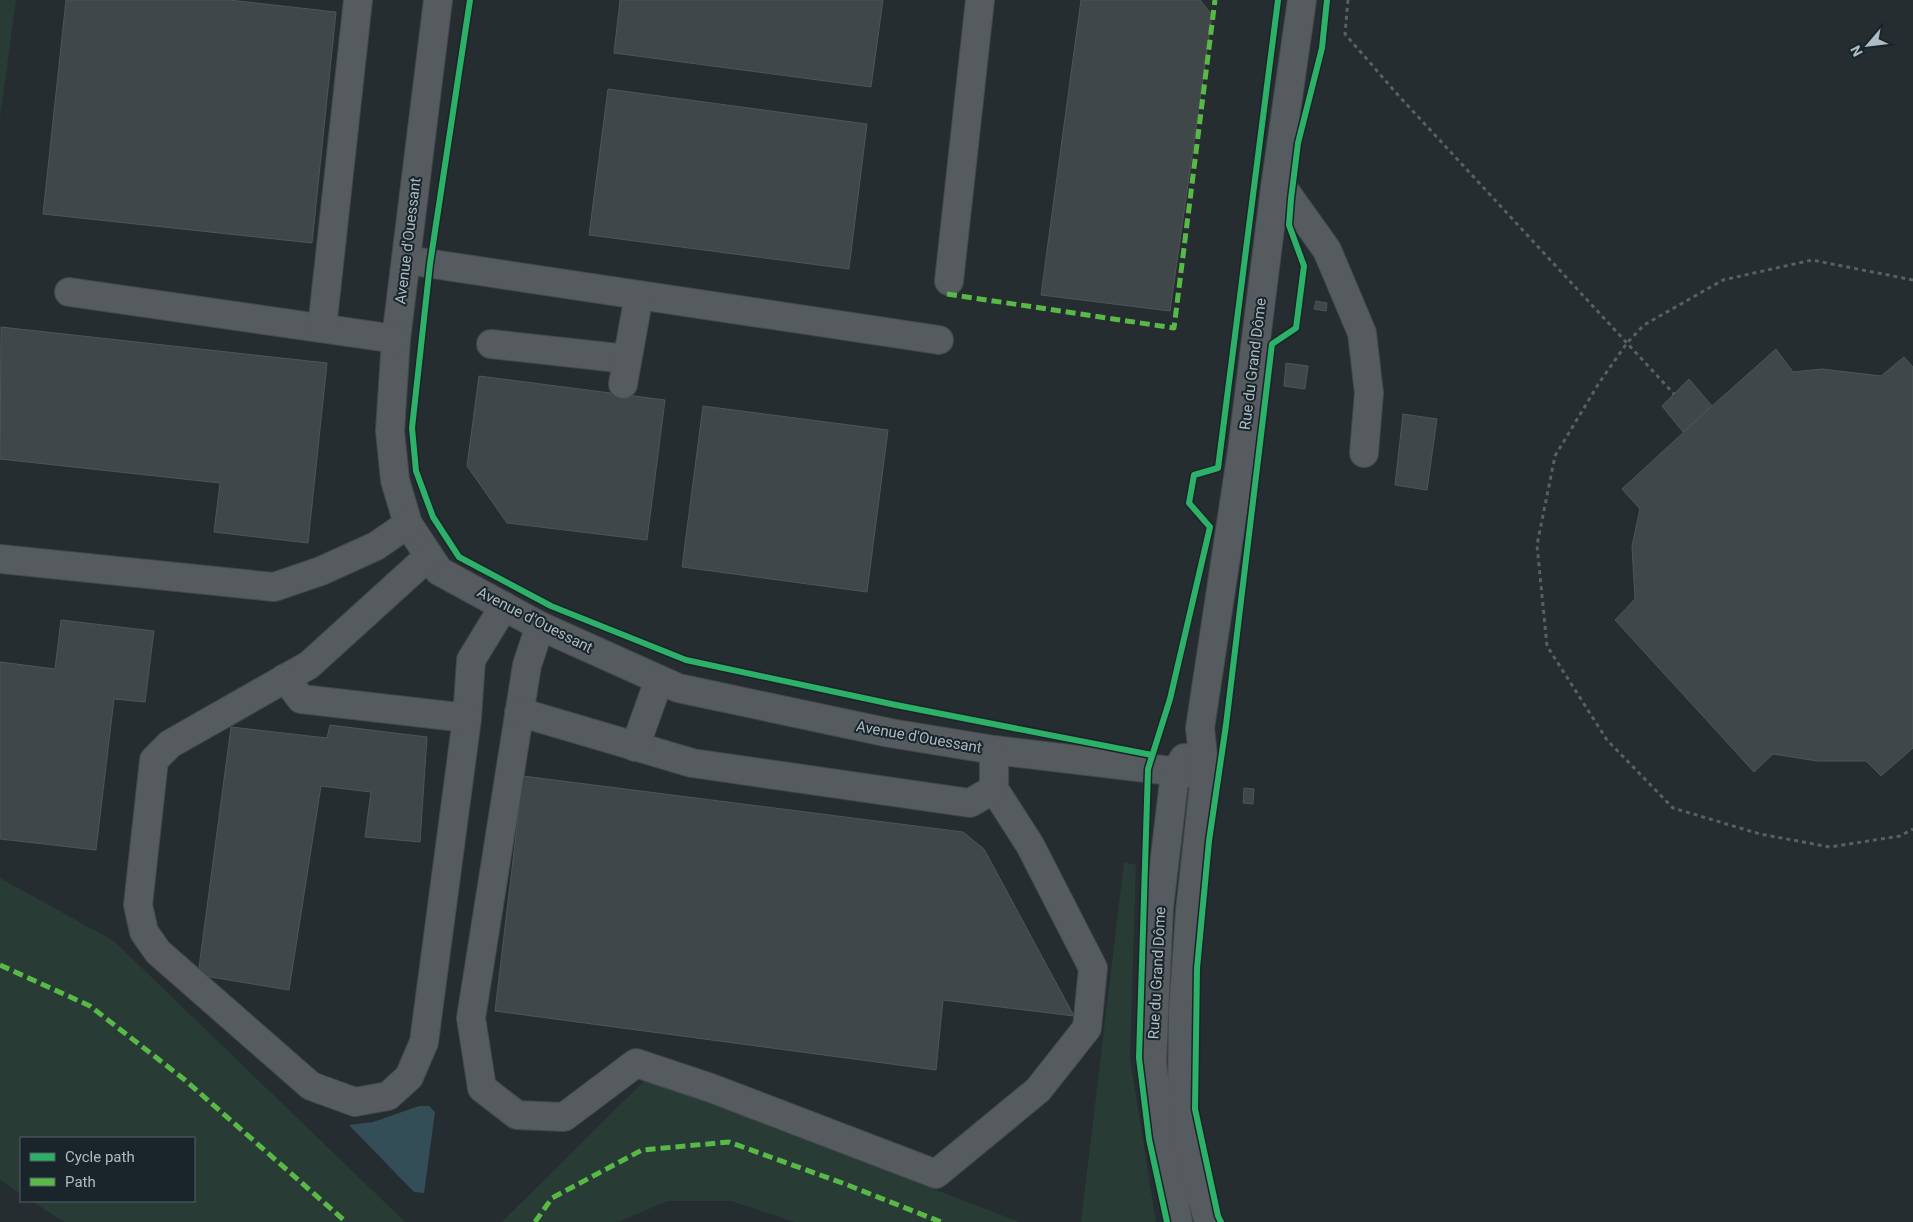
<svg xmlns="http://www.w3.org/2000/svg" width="1913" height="1222" font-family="Roboto,sans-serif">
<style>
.green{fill:#283b35}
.water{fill:#344e57}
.building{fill:#404749;stroke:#4d5558}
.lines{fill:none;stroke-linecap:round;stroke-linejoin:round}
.minor-casing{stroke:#42494b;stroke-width:30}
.path{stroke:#586063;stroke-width:3;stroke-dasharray:4 4;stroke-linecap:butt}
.minor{stroke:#555b5f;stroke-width:28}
.quiet{stroke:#58b947;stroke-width:5;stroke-dasharray:10 5;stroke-linecap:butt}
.cycleway-casing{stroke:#19252a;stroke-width:9}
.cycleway{stroke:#2db169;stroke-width:6}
.labels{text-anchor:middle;stroke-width:4;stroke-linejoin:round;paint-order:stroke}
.street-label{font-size:15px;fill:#aebcc3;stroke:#19252a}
</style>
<rect width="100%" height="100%" fill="#252d30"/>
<g class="green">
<polygon points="0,0 16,0 0,118"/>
<polygon points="1124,862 1136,865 1130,1058 1156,1222 1081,1222"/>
<polygon points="0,878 114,941 402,1219 407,1222 64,1222 32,1201 194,1201 194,1138 21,1138 21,1194 0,1180"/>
<polygon points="647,1078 1019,1222 794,1222 731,1201 668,1201 618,1222 502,1222"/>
</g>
<polygon class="water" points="419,1106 429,1106 435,1112 424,1193 414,1192 349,1125 373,1122"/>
<g class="building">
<polygon points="66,0 229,0 336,12 312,243 43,214"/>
<polygon points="620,0 883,0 871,87 614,53"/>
<polygon points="1081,0 1200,0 1212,15 1170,311 1041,295"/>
<polygon points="608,89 867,124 849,269 589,235"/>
<polygon points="1316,301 1327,303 1326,311 1314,309"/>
<polygon points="1,327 327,363 308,543 214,532 220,483 0,459"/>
<polygon points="1776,349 1793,372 1822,369 1881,376 1904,357 1913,367 1913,748 1881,776 1866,761 1817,761 1773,754 1754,772 1615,620 1635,599 1632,546 1640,509 1622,489 1712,406"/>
<polygon points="1286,363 1308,366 1305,389 1284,386"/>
<polygon points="479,376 665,400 647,540 507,523 467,466"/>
<polygon points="1689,379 1712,406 1683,432 1662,406"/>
<polygon points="703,406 888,430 867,592 682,567"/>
<polygon points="1403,414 1437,419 1427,490 1395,485"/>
<polygon points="61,620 154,631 145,702 114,699 96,850 0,839 0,662 55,669"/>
<polygon points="330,725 427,737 420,842 365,837 371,792 321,786 289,990 198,975 231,727 327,738"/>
<polygon points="523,776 963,832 984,849 1074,1016 943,1000 936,1070 495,1011"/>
<polygon points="1244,788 1254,789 1253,804 1243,803"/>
</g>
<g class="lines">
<defs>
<g id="minor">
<polyline points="438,0 396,339 390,431 395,480 408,524 439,571 540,626 678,688 890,733 994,750 1205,775"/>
<polyline points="1277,180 1327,250 1362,333 1369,393 1364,453"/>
<polyline points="406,260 939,340"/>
<polyline points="949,281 980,0"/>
<polyline points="69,292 396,339"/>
<polyline points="322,328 358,0"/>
<polyline points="491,344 627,359"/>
<polyline points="623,384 639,295"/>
<polyline points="429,556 309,665 170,744 154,760 138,905 144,932 158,952 311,1086 355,1102 388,1096 409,1077 424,1042 467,718 471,660 504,606"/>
<polyline points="0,559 274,587 321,571 376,546 408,524"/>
<polyline points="540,626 527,665 471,1018 482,1088 517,1115 564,1117 636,1063 711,1088 936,1174 1038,1090 1087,1028 1093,968 1030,845 994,789 994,750"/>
<polyline points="285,678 301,699 467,718"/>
<polyline points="519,712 692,763 970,803 994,789"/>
<polyline points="635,747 659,680"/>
<polyline points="1178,1222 1162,1140 1152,1062 1159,908 1175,773 1184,758"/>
<polyline points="1209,1222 1194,1172 1182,1102 1183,1013 1190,911 1205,775 1200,728 1242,451 1275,188 1302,0"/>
</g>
</defs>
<use href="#minor" class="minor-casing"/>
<g class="path">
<polyline points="1348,0 1345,34 1398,95 1674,394"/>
<polyline points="1913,280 1812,260 1723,280 1644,325 1627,343 1599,383 1555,456 1537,545 1547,646 1607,740 1673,808 1760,834 1830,847 1900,836 1913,829"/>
</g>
<use href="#minor" class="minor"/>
<g class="quiet">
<polyline points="947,294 1174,328 1215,0"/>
<polyline points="0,965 90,1006 185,1080 346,1222"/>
<polyline points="535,1222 552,1198 642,1150 729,1142 845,1184 941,1222"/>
</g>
<defs>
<g id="cycleway">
<polyline points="470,0 430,264 412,428 416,471 433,517 459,557 551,606 686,660 896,705 1152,755"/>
<polyline points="1167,1222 1149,1139 1139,1058 1148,769 1170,699 1210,527 1189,503 1194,475 1218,468 1278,0"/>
<polyline points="1221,1222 1218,1216 1195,1109 1197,968 1209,841 1226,725 1272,344 1296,328 1304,266 1289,225 1291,199 1298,143 1322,48 1327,0"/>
</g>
</defs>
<use href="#cycleway" class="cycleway-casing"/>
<use href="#cycleway" class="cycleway"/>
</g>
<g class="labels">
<g class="street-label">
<text transform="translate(408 241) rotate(-83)" y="5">Avenue d'Ouessant</text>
<text transform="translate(1253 364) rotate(-83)" y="5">Rue du Grand Dôme</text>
<text transform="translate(535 620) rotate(27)" y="5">Avenue d'Ouessant</text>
<text transform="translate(919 737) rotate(10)" y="5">Avenue d'Ouessant</text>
<text transform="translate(1157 973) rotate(-87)" y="5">Rue du Grand Dôme</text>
</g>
</g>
<rect x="20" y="1137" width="175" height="65" fill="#19252a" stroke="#556167"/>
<rect x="30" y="1153" width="25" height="8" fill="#2db169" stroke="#556167"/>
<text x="65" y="1162" font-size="15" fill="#aebcc3">Cycle path</text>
<rect x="30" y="1178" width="25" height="8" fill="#58b947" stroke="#556167"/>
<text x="65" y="1187" font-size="15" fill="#aebcc3">Path</text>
<g transform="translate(1868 45) rotate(242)" stroke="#19252a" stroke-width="4" paint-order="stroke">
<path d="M0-4L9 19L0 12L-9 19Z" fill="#aebcc3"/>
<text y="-8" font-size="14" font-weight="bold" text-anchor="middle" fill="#aebcc3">N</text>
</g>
</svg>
